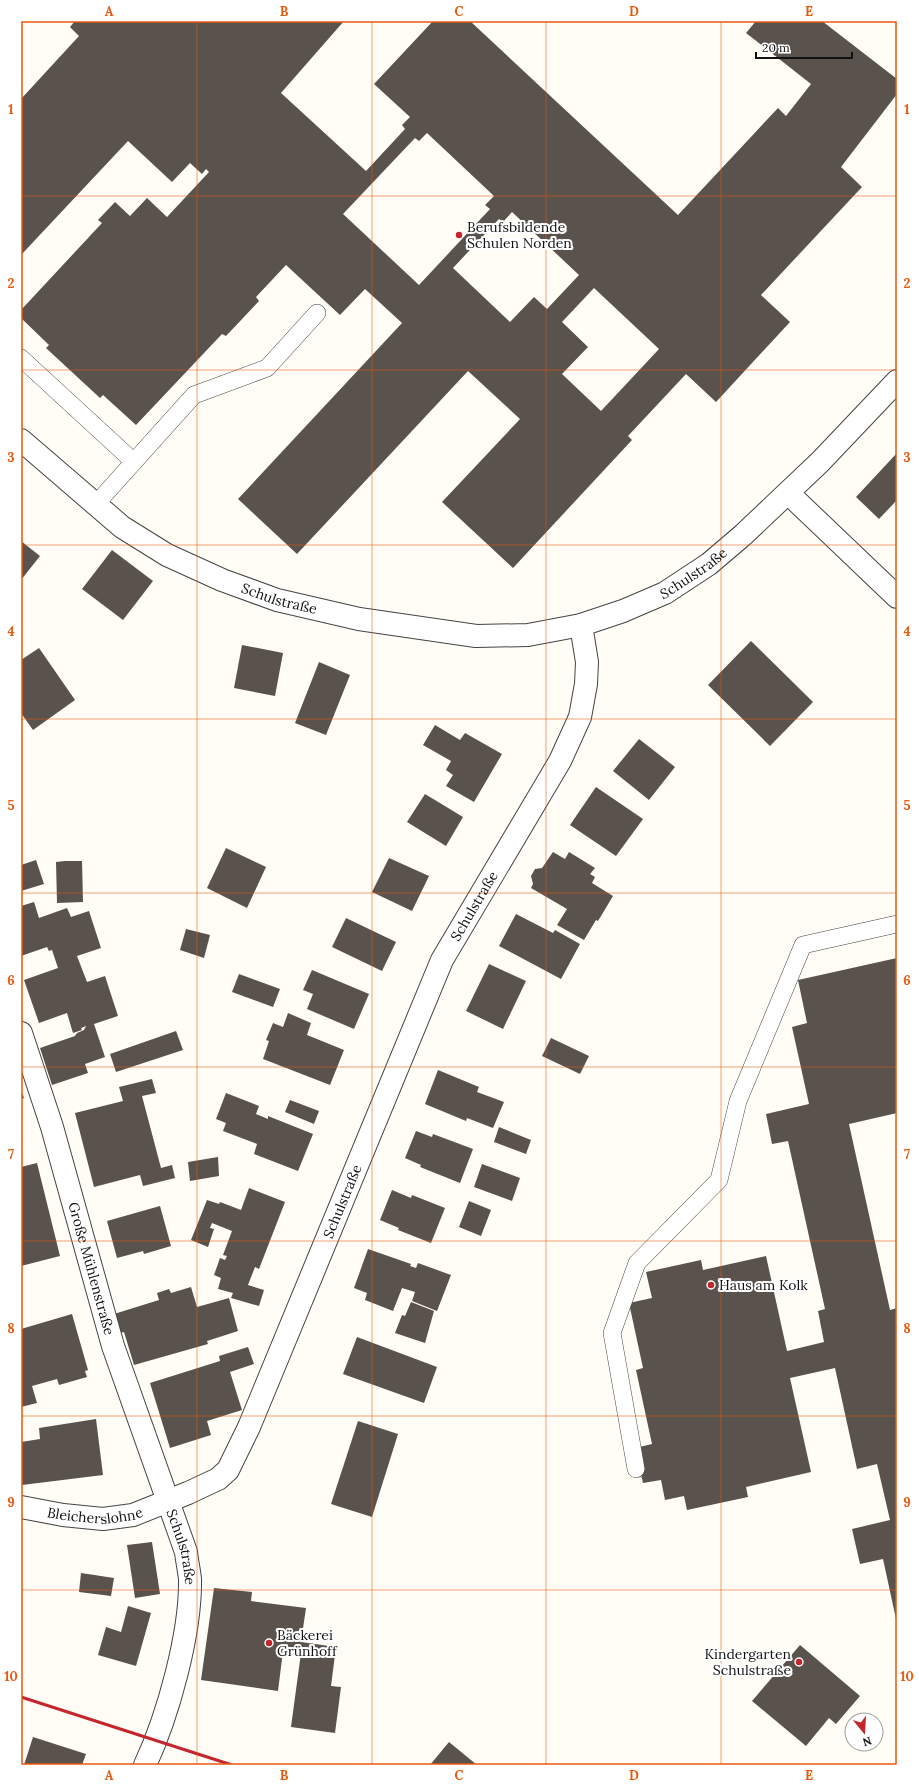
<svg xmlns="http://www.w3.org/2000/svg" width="918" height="1786" font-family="Lora,serif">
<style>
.building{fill:#5a524d;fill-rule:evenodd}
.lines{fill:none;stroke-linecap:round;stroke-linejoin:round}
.lane-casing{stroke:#444;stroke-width:18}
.street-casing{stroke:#444;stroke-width:24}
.lane{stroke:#fff;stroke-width:17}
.street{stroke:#fff;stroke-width:22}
.rail{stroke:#c4262e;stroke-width:3}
.grid{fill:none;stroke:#e8590c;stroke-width:1;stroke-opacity:0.55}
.poi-dot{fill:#c4262e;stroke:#fff;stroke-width:1.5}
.labels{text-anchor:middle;stroke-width:4;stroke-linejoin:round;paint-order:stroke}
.poi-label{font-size:14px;fill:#111;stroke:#fff;text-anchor:start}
.street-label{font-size:14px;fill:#111;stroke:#fff}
.neatline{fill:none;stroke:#e8590c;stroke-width:1.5}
.grid-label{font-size:13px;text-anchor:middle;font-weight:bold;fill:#e8590c}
</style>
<rect width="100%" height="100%" fill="#fffdf5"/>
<g class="building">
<path d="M75,21H344L281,93L366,171L405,129L402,125L410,117L374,84L433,21H470L678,215L778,108L786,116L811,84L746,33L756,21H822L897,79V94L841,167L862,187L761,295L790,322L716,402L686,374L628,436L632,440L513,568L442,502L520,419L468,371L297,554L238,499L402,323L365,289L340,315L286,265L256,297L259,301L226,336L222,334L136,425L103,395L100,398L46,348L49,345L21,318V310L102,223L98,220L115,202L130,216L147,198L167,217L209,172L206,169L202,174L190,163L172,182L128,141L21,255V99L79,36L70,27ZM427,133L494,196L485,205L490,209L419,285L343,214L415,138L419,141ZM512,212L579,275L547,309L534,297L510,322L453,268L499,219L503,222ZM594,288L659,349L601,411L562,374L588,347L562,322Z"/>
<polygon points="897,453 897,500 879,519 856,497"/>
<polygon points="21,541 40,556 21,580"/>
<polygon points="112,550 153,581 123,620 82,589"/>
<polygon points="751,641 813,702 770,746 708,685"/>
<polygon points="242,645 283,653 275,696 234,688"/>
<polygon points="39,648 75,700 33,730 21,713 21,660"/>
<polygon points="319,662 350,675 326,735 295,723"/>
<polygon points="435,725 460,740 465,733 502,754 474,802 446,786 453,775 446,770 451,761 423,745"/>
<polygon points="639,739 675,767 649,800 613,771"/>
<polygon points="596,787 643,819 616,856 570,825"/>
<polygon points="425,794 463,817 446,846 407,822"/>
<polygon points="226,848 266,867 247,908 207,888"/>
<polygon points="553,852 565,859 569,852 595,868 590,874 595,877 592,883 613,896 598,921 596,920 584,940 557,925 567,909 531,888 533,884 531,876 535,869 542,868"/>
<polygon points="389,858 429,876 412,911 372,892"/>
<polygon points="36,860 44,884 21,891 21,865"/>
<polygon points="65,861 82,861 83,902 57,903 56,862"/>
<polygon points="34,902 39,918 67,908 71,917 89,911 101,948 77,956 87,982 105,976 118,1016 94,1024 105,1057 85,1064 88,1073 52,1085 40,1048 75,1036 77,1033 84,1030 86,1026 81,1028 82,1030 73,1033 67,1013 39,1023 24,980 58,968 52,950 49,951 47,947 21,956 21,906"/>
<polygon points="516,914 553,933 555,930 580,944 561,979 499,946"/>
<polygon points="346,918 396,942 382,971 332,947"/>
<polygon points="186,929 210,935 204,958 180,950"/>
<polygon points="897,958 897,1113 849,1124 890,1310 897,1308 896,1619 883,1559 860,1564 852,1529 890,1520 877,1464 857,1469 835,1368 790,1378 811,1472 746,1487 748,1497 687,1510 684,1496 665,1500 661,1480 643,1483 635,1448 652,1444 636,1370 643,1368 629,1303 652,1298 646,1272 701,1260 703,1270 766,1256 787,1351 824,1342 818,1311 825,1309 788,1141 772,1144 766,1114 809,1104 792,1027 807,1023 798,980"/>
<polygon points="489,964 526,981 503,1029 466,1011"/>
<polygon points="312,970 369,994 354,1029 307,1009 313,994 303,990"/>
<polygon points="239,974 280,989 273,1007 232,992"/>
<polygon points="288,1013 311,1023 307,1035 344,1050 330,1085 263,1059 269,1041 266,1040 273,1023 283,1027"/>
<polygon points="176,1031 183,1050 116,1072 110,1054"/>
<polygon points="551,1038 589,1056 580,1074 542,1056"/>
<polygon points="438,1070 479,1087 477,1092 504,1102 493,1128 467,1118 466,1121 425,1104"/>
<polygon points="152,1079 156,1093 142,1096 161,1168 172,1165 175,1178 143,1186 140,1175 94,1187 75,1113 123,1101 119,1087"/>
<polygon points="21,1089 24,1098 21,1099"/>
<polygon points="226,1093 259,1106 256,1114 268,1119 268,1116 313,1134 298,1171 254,1154 257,1144 223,1131 226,1123 216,1119"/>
<polygon points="290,1100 319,1111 314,1124 285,1112"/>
<polygon points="499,1127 531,1140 526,1154 494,1142"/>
<polygon points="416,1131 432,1137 433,1134 473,1149 460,1183 420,1167 421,1165 405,1158"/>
<polygon points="218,1157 219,1176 190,1181 188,1162"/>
<polygon points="37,1163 60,1256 21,1266 21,1167"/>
<polygon points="482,1164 520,1178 512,1201 474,1187"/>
<polygon points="249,1188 285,1202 259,1269 255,1267 248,1285 264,1290 259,1306 231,1298 233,1293 218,1289 221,1278 214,1275 220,1258 225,1260 227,1256 223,1255 232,1231 212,1223 210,1228 214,1229 208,1247 191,1240 207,1200 219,1204 220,1202 241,1210"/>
<polygon points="392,1190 411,1198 412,1195 445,1208 431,1243 398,1230 399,1228 380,1220"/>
<polygon points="469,1201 491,1210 481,1236 459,1227"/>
<polygon points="160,1206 171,1246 144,1254 143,1251 117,1258 107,1221"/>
<polygon points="368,1249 411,1264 410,1266 416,1268 418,1263 451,1275 437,1311 412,1301 415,1292 402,1288 393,1311 365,1300 367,1293 354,1288"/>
<polygon points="191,1287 197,1307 229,1298 238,1331 207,1341 208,1344 134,1365 124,1332 120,1333 114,1314 159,1300 157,1293 169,1289 171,1293"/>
<polygon points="411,1302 434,1311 425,1343 395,1333 402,1315 405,1316"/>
<polygon points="72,1314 88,1370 85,1371 87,1377 59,1385 57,1379 32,1386 37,1403 21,1407 21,1329"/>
<polygon points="357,1337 437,1367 424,1403 343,1374"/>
<polygon points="248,1347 254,1364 230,1372 242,1410 207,1421 211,1435 170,1448 150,1383 220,1361 219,1356"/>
<polygon points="96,1419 103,1475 22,1485 21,1442 40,1439 39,1428"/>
<polygon points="358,1421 398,1434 372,1517 331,1504"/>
<polygon points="152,1542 160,1594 135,1598 127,1545"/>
<polygon points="81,1573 114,1578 111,1596 79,1592"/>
<polygon points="214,1588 252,1592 251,1601 306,1608 301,1642 336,1647 331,1686 341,1687 335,1733 291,1727 301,1653 283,1651 278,1691 201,1680"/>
<polygon points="128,1606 151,1613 136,1666 98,1655 106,1627 121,1632"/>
<polygon points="800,1645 860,1696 836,1724 829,1718 806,1746 752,1701"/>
<polygon points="33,1737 86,1754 82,1765 24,1765"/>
<polygon points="449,1742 477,1765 430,1765"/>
</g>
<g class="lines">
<defs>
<g id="lane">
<polyline points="21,358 134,462"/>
<polyline points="96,504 194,395 267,368 317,313"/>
<polyline points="636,1469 612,1333 637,1263 719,1180 738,1101 803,945 897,924"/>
</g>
<g id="street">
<path id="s1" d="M21,440L122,527L167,555L222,580L277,600L359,619L476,636L528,635L581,625L623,611L665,593L709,564L743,535L820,462L897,381"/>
<polyline points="788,493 897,597"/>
<path id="s2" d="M21,1033L52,1127L113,1346L186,1552C187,1561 189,1570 190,1579C191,1633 168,1716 145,1765"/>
<path id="s3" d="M21,1507L63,1515L103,1519L133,1515L188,1493L218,1479L228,1470L249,1427L442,960L560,761L580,717L586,684L587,662L581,625"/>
</g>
</defs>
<use href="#lane" class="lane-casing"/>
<use href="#street" class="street-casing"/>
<use href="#lane" class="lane"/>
<use href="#street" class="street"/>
<polyline class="rail" points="21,1697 232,1765"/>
</g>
<path class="grid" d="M197,21V1765M372,21V1765M546,21V1765M721,21V1765M21,196H897M21,370H897M21,545H897M21,719H897M21,893H897M21,1067H897M21,1241H897M21,1416H897M21,1590H897"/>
<g class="poi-dot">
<circle cx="459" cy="235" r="4"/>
<circle cx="711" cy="1285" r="4"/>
<circle cx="269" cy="1643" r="4"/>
<circle cx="799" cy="1662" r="4"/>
</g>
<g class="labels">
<g class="poi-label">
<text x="467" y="232">Berufsbildende<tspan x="467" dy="16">Schulen Norden</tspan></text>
<text x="719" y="1290">Haus am Kolk</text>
<text x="277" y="1640">Bäckerei<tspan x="277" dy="16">Grünhoff</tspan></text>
<text x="791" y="1659" text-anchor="end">Kindergarten<tspan x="791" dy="16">Schulstraße</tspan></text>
</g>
<g class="street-label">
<text dy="5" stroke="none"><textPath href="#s1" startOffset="738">Schulstraße</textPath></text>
<text dy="5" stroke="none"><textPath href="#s1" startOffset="307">Schulstraße</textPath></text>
<text dy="5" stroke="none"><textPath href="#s3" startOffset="835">Schulstraße</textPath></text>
<text dy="5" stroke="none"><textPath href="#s3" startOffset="511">Schulstraße</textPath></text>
<text dy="5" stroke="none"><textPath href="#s2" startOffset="246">Große Mühlenstraße</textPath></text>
<text dy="5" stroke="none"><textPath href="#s3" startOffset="75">Bleicherslohne</textPath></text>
<text dy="5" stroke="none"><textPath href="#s2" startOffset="539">Schulstraße</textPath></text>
</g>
</g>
<rect width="918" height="1786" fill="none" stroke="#ffffff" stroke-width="44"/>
<g transform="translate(864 1732) rotate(162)"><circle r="19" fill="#ffffff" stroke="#a0a0a0"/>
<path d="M0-3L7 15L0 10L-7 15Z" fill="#c4262e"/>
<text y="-6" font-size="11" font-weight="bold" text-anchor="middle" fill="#111111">N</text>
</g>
<path d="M756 52v6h96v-6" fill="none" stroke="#111111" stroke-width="2"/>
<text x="762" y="52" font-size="12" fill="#111111" stroke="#ffffff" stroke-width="3" paint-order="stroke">20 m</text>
<rect x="22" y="22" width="874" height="1742" class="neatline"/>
<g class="grid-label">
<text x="109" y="16">A</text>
<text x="284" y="16">B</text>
<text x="459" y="16">C</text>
<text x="634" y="16">D</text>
<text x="809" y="16">E</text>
<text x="11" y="114">1</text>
<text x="907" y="114">1</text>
<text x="11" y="288">2</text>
<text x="907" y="288">2</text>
<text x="11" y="462">3</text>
<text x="907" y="462">3</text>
<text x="11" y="636">4</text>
<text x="907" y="636">4</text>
<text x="11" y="810">5</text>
<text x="907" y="810">5</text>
<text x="11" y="985">6</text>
<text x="907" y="985">6</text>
<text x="11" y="1159">7</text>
<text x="907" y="1159">7</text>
<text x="11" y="1333">8</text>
<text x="907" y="1333">8</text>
<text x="11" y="1507">9</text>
<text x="907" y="1507">9</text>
<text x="11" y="1681">10</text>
<text x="907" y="1681">10</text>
<text x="109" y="1780">A</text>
<text x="284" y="1780">B</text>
<text x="459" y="1780">C</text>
<text x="634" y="1780">D</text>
<text x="809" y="1780">E</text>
</g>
</svg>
